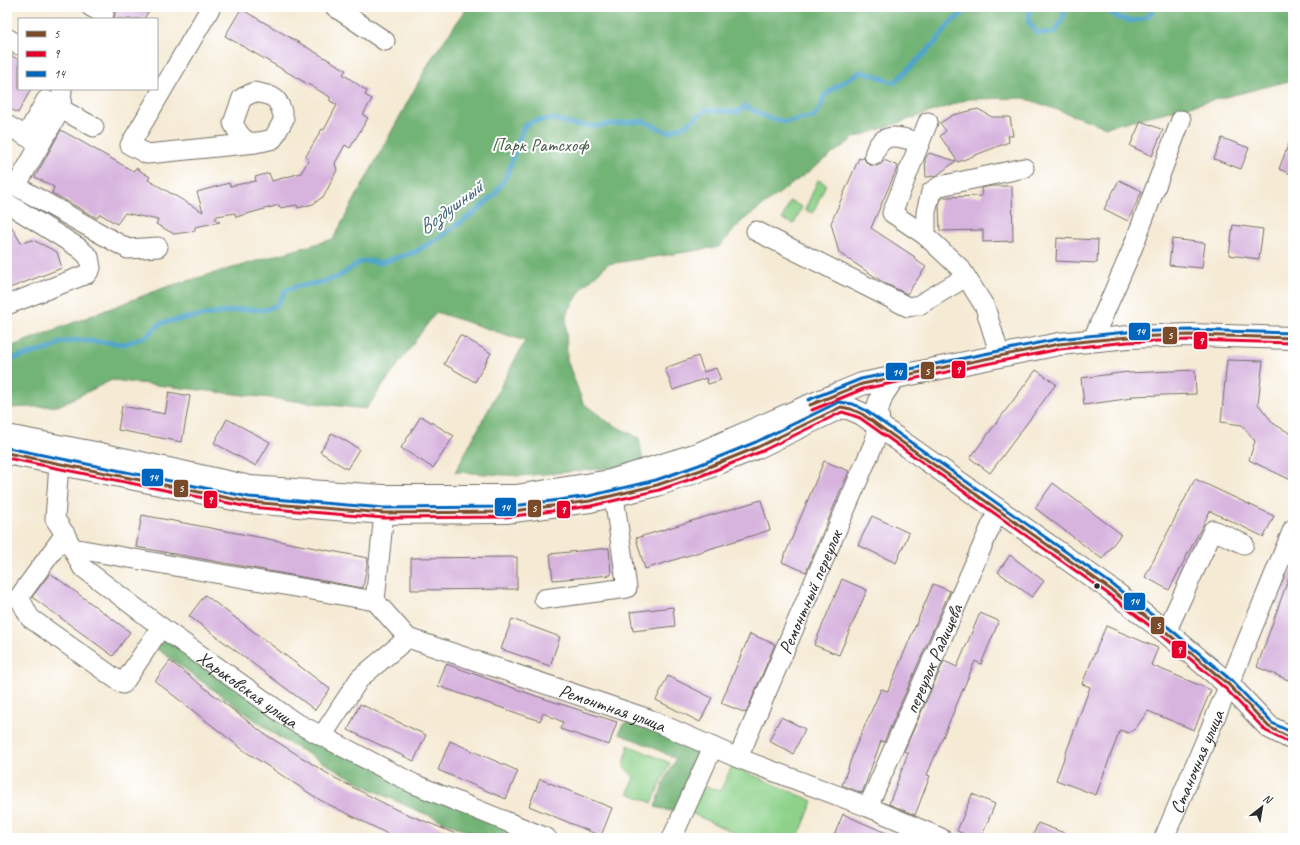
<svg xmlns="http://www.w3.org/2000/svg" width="1300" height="845" font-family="Caveat,sans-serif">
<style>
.green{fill:#8dd18a;stroke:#5c7e5a}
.forest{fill:#72b376;stroke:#4e6f50}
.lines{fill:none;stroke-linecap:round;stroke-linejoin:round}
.stream{stroke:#4fa4cb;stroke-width:5}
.building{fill:#d7b4de}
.minor-casing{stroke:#726e66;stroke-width:21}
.major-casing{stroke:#726e66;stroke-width:24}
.minor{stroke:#fff;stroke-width:19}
.major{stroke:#fff;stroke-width:22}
.bus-1-casing{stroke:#fff;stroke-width:6}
.bus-2-casing{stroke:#fff;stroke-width:6}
.bus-3-casing{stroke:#fff;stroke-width:6}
.bus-1{stroke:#7a4b2a;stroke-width:3}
.bus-2{stroke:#e4002b;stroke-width:3}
.bus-3{stroke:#0065bd;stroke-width:3}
.bus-dot{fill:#2b2b2b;stroke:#fff;stroke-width:1.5}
.labels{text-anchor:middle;stroke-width:4;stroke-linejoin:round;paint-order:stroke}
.park-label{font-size:19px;fill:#485d48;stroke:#fff}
.street-label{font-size:19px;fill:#2b2b2b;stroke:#fff}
.water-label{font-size:20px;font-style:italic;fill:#3b6173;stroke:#fff}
.line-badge{stroke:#fff;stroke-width:1.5}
.badge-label{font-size:11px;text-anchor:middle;font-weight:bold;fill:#fff}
</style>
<rect width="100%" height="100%" fill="#fff"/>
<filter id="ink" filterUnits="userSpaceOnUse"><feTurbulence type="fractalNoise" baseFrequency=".025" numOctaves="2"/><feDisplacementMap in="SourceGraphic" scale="8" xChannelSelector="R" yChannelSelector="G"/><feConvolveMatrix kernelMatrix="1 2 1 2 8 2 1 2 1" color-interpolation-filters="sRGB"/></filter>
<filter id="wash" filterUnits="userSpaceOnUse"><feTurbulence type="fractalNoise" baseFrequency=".012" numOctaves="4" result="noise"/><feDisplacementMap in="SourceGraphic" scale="16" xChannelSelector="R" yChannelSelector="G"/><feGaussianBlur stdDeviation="0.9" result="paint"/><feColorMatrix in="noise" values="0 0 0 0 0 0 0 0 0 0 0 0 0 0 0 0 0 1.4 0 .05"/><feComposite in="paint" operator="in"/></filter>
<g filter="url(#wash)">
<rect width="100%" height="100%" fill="#f5ead4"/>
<g class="green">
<polygon points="818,180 826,184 813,213 805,210"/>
<polygon points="790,201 802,207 794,224 782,219"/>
<polygon points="628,745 670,763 652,803 628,793 634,777 624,767"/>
<polygon points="732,766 813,801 798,838 745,838 689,812 703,785 720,791"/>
</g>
<g class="forest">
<polygon points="468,7 1293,7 1293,80 1106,127 1024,98 969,99 854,138 742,221 719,247 608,264 583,287 566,315 567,360 583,403 608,422 639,438 643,462 612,468 521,476 455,472 525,341 436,312 366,409 112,380 58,406 7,408 7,348 166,287 333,239 431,59"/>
<polygon points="165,637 290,726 528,838 484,838 411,808 371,789 281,739 156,648"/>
<polygon points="632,720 689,745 702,753 678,813 655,807 665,780 676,759 648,745 619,734 622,725"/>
</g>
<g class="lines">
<g class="stream">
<polyline points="1031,7 1028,21 1037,33 1055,33 1063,18 1066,7"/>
<path d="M1106,7C1117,24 1146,26 1155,7"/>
<polyline points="7,360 52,348 59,343 77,340 125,344 147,336 161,323 181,319 244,309 265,310 277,305 286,290 299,286 323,282 340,276 360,262 370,261 380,263 415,252 442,236 479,209 495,194 507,175 524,126 534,121 555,119 574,125 594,126 643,121 668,132 686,125 706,110 738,112 745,106 766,117 785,122 814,117 821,106 824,96 834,88 860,72 874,75 894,83 936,42 950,23 971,7"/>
</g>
</g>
<g id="blocks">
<g class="building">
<polygon points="118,7 151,7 144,19 114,19 115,13"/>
<polygon points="241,9 346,70 343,74 367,91 365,95 372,99 363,115 368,118 350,148 345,145 335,163 337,170 324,196 313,204 298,208 297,205 280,208 279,205 236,217 235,213 217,216 215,219 220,222 195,227 195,231 174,234 156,224 158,220 125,213 117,224 100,214 97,218 52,193 54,187 35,177 61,130 133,171 136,168 150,177 148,180 203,212 197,192 229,183 230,186 256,181 255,177 269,173 272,181 301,173 308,161 306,156 322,129 324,130 337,105 330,101 330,97 225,36"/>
<polygon points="7,53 19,60 19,89 31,89 18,113 7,107"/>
<polygon points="978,109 992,117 1010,117 1013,136 1008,136 1009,142 958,162 940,136 946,131 940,123 953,115"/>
<polygon points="1141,121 1163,130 1152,156 1130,146"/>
<polygon points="1292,135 1293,135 1293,175 1279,169"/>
<polygon points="1222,138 1249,148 1241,169 1214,159"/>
<polygon points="929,153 956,161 936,176 926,177 925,159"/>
<polygon points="863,157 866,162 870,165 876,166 881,164 884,160 898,166 871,228 915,257 914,259 926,267 907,294 886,284 839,253 831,223 859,158 862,159"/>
<polygon points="1119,180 1142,191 1128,221 1104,209"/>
<polygon points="992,186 1012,186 1013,241 983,242 983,230 940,231 939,205 941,199 944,197 982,196 981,188"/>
<polygon points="7,219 21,243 33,240 57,252 62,268 7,289"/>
<polygon points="1233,225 1263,229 1259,259 1229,255"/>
<polygon points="1057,238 1098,240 1097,263 1056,261"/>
<polygon points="1172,239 1205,243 1202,268 1169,265"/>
<polygon points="460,335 491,353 475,382 444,364"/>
<polygon points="698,356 704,372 716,368 721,380 708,384 706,378 673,390 665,368"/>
<polygon points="1227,360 1263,361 1258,404 1274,424 1293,435 1293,481 1249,460 1255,441 1242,425 1221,422"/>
<polygon points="1036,370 1056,384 990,473 970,458"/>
<polygon points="1195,370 1196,394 1131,396 1132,398 1084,405 1081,378 1128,372 1128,373"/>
<polygon points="169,392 190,396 182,442 118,430 122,406 165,414"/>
<polygon points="421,416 454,436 433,468 401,448"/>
<polygon points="227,419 270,442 256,466 214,443"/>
<polygon points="332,433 359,449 347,469 320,452"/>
<polygon points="824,461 849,471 806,572 782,562"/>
<polygon points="1195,479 1274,516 1264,537 1210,511 1169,590 1145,577"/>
<polygon points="1053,483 1121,534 1102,559 1035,508"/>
<polygon points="761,500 770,530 645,569 636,538"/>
<polygon points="142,515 368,558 363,588 136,547"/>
<polygon points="872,516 909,533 896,563 858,545"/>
<polygon points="609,548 611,575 553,580 550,554"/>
<polygon points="1010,555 1044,581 1032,597 998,572"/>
<polygon points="517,557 517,589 411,590 411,558"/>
<polygon points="1291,571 1293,572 1293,682 1257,667"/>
<polygon points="50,573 130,632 113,656 32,597"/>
<polygon points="842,579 867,590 839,655 814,645"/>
<polygon points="933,584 950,591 884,742 881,741 862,793 842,785 855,748 881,689 888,691"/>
<polygon points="205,595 330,689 315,710 189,616"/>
<polygon points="673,607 675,626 633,631 630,612"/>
<polygon points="980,613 999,621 981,664 975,661 927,775 930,776 915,815 889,804 908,753 904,751 944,661 957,667"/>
<polygon points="512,619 560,637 550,666 501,649"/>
<polygon points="1106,626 1158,648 1151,665 1211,690 1194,730 1148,711 1135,729 1128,733 1120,730 1096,795 1056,780 1090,687 1082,684"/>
<polygon points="750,634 775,644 746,713 721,703"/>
<polygon points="170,661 263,733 333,777 397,810 466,838 396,838 320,800 246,752 155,681"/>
<polygon points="446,664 536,696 617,722 609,745 560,729 563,722 543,713 540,721 438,686"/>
<polygon points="668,676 712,698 700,722 656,700"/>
<polygon points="360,704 426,735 414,761 348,730"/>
<polygon points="781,717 805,729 793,754 769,741"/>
<polygon points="450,741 518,771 506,799 438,770"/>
<polygon points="540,779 612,808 601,836 529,806"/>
<polygon points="972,794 995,804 981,838 973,838 957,831"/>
<polygon points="843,814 863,823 898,838 833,838"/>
<polygon points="1038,823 1075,837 1075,838 1032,838"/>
</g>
</g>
</g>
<g filter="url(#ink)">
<use href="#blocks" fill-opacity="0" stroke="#726e66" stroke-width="1"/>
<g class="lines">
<defs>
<g id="minor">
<polyline points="91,7 104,14"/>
<polyline points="211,7 130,145 147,154 256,143"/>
<polyline points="335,7 385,41"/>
<polyline points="7,38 19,45"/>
<polyline points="62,89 61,109 94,127"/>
<path d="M254,92C276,96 278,97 284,119L273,139C250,145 244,145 233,123L242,98Z"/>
<polyline points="61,109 16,186 128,249 158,247"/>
<polyline points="7,125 36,142"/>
<polyline points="26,136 46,100"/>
<path d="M874,155C881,129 901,137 920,143"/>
<polyline points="7,203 79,248 89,257 91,268 87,274 7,305"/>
<polyline points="756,231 908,307 919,305 966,277"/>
<polyline points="926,236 892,213 928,122"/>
<polyline points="1092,341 1131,252 1181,120"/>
<polyline points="1000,356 985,307 961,269 926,236 926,212 931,192 940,186 1024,168"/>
<path id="s1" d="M59,464L55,519L65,534L82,567L161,627L293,721L414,784L547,838"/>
<path id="s2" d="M384,513L375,601L408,638L649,719L738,758L868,807L941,838"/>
<polyline points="65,534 19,597 30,618 123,684 161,627"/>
<polyline points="72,548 375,601"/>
<polyline points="544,599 627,588 614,496"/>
<polyline points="1166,632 1213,530 1244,544"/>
<polyline points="322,736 360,678 408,638"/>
<path id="s3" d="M738,758L874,443L879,426"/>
<path id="s4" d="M868,807L998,510"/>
<polyline points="672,838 713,747"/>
<path id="s5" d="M1164,838L1229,685L1293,529"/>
</g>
<g id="major">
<polyline points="879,426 877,410 882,395 894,377"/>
<polyline points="7,436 100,454 250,487 383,496 516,496 610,481 698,454 806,407 862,384 901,376 1059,344 1128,337 1190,335 1293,338"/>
<polyline points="7,453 248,502 384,513 506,512 590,501 657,485 701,470 758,447 841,407 851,409 862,414 1110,589 1166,632 1229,685 1269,727 1293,739"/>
</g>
</defs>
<use href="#minor" class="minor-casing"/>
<use href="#major" class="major-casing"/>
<use href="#minor" class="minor"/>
<use href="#major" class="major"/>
<defs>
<g id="bus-1">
<polyline points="810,405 862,384 1059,344 1128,337 1190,335 1293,338"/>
<polyline points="7,453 248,502 384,513 506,512 590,501 657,485 701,470 758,447 841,407 851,409 862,414 1110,589 1166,632 1229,685 1269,727 1293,739"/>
</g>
<g id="bus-2">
<polyline points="812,410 863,389 1060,349 1128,342 1190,340 1293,343"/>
<polyline points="7,458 248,507 384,518 506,517 591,506 659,490 703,475 760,452 842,412 849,414 860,418 1107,593 1163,636 1226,689 1266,731 1291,743"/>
</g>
<g id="bus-3">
<polyline points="808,400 861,379 1058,339 1127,332 1190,330 1293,333"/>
<polyline points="8,448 249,497 384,508 506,507 589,496 656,480 699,465 756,442 839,402 853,404 865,410 1113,585 1169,628 1232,681 1272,723 1293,733"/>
</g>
</defs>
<use href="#bus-1" class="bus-1-casing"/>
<use href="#bus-2" class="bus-2-casing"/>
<use href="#bus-3" class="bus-3-casing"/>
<use href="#bus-1" class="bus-1"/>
<use href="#bus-2" class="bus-2"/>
<use href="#bus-3" class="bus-3"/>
</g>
</g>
<circle class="bus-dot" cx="1097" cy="586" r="3.5"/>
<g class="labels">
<g class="park-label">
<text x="540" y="151">Парк Ратсхоф</text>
</g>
<g class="street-label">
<text dy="7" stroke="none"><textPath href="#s3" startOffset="181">Ремонтный переулок</textPath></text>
<text dy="7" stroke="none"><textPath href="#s4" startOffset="162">переулок Радищева</textPath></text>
<text dy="7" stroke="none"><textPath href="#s1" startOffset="316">Харьковская улица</textPath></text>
<text dy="7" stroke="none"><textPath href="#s2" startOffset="354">Ремонтная улица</textPath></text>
<text dy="7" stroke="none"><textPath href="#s5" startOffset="83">Станочная улица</textPath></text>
</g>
<g class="water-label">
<text transform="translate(450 207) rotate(-37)" y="7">Воздушный</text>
</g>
</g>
<g class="line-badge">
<rect x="1128" y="322" width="23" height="19" rx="4" fill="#0065bd"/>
<rect x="1162" y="326" width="16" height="19" rx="4" fill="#7a4b2a"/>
<rect x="1193" y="331" width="15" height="19" rx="4" fill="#e4002b"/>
<rect x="951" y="360" width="15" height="19" rx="4" fill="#e4002b"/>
<rect x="920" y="361" width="15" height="19" rx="4" fill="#7a4b2a"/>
<rect x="885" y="362" width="23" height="19" rx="4" fill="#0065bd"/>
<rect x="141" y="468" width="23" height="19" rx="4" fill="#0065bd"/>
<rect x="173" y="479" width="16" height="19" rx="4" fill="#7a4b2a"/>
<rect x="203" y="490" width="15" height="19" rx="4" fill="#e4002b"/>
<rect x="494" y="497" width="23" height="20" rx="4" fill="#0065bd"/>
<rect x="527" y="499" width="15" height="19" rx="4" fill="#7a4b2a"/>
<rect x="556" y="500" width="15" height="19" rx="4" fill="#e4002b"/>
<rect x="1123" y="592" width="23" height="19" rx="4" fill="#0065bd"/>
<rect x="1150" y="616" width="15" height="19" rx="4" fill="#7a4b2a"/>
<rect x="1171" y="640" width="16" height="19" rx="4" fill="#e4002b"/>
</g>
<g class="badge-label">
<text x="1140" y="335">14</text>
<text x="1170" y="339">5</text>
<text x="1201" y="344">9</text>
<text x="958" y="373">9</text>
<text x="927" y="375">5</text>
<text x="897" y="376">14</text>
<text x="153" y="481">14</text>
<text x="181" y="492">5</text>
<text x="210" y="503">9</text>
<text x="505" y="511">14</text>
<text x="534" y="512">5</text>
<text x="563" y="513">9</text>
<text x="1134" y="605">14</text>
<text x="1158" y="629">5</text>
<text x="1179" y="653">9</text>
</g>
<rect width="1300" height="845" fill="none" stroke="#fff" stroke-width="24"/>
<rect x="18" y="18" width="140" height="72" fill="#ffffff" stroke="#aaaaaa"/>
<rect x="26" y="31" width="20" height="6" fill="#7a4b2a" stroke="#aaaaaa"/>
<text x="54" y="38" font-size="12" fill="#2b2b2b">5</text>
<rect x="26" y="51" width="20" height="6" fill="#e4002b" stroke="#aaaaaa"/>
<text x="54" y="58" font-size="12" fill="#2b2b2b">9</text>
<rect x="26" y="71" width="20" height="6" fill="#0065bd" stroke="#aaaaaa"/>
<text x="54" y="78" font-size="12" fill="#2b2b2b">14</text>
<g transform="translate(1262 807) rotate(31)" stroke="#ffffff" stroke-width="3" paint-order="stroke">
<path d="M0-3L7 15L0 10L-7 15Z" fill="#2b2b2b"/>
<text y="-6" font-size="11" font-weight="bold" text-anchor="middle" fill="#2b2b2b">N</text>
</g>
</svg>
